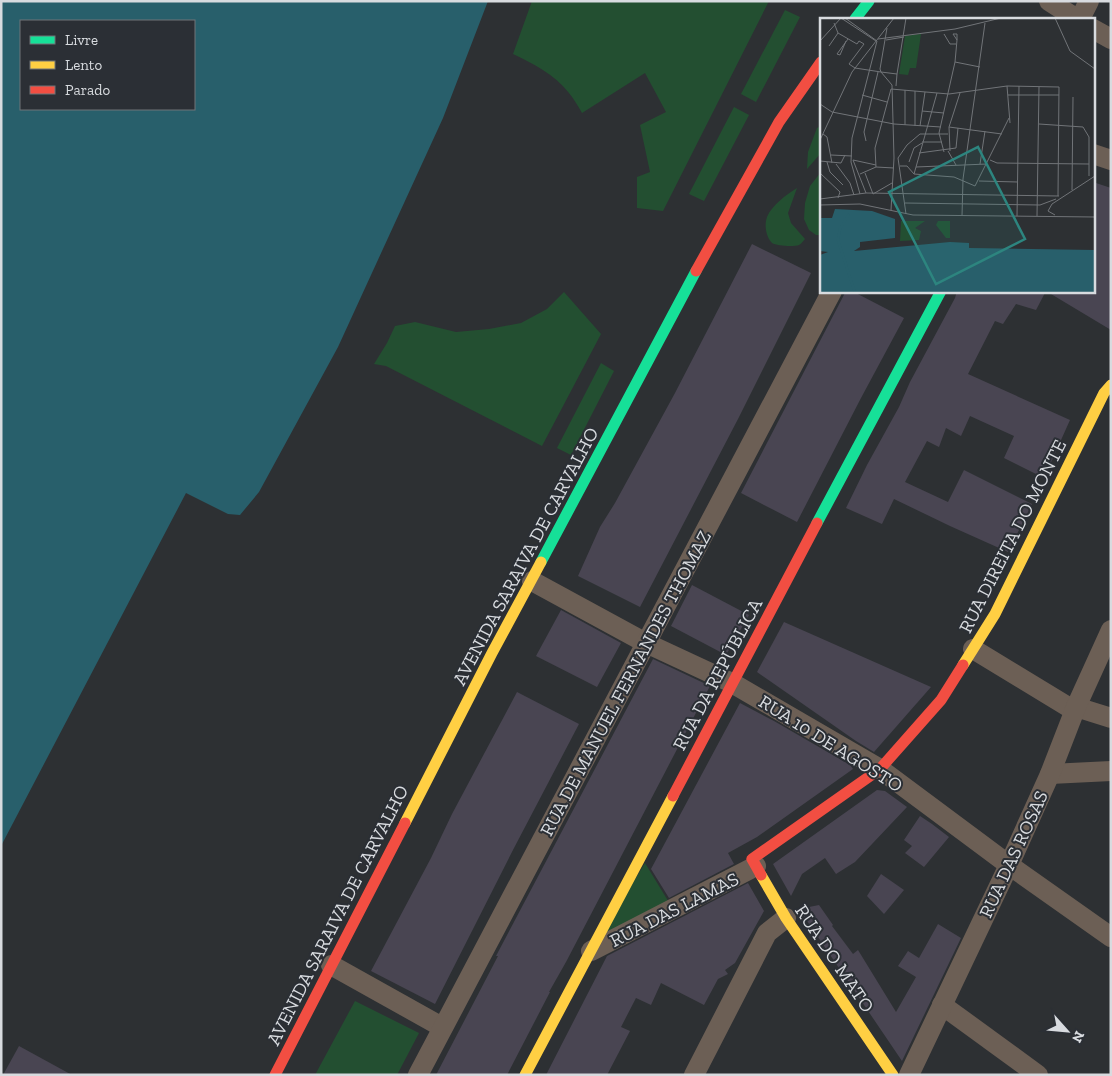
<svg xmlns="http://www.w3.org/2000/svg" width="1112" height="1076" font-family="'Zilla Slab',serif">
<style>
.green{fill:#234f31}
.water{fill:#285f6b;fill-rule:evenodd}
.building{fill:#494552}
.lines{fill:none;stroke-linecap:round;stroke-linejoin:round}
.street{stroke:#6c5f55;stroke-width:20}
.fast{stroke:#16e098;stroke-width:11}
.slow{stroke:#ffcf43;stroke-width:11}
.jam{stroke:#f24e42;stroke-width:11}
.labels{text-anchor:middle;stroke-width:4;stroke-linejoin:round;paint-order:stroke}
.street-label{font-size:19px;fill:#d8dbdf;stroke:#2b2f35}
.inset-river{fill:none;stroke:#285f6b;stroke-width:2.5}
.inset-road{fill:none;stroke:#717478;stroke-width:1}
.view{fill:#2d857f;fill-opacity:0.15;stroke:#2d857f;stroke-width:2.5}
.inset-edge{fill:none;stroke:#d8dbdf;stroke-width:2.5}
</style>
<rect width="100%" height="100%" fill="#2d3033"/>
<g class="green">
<path d="M532,1H769L663,211L637,208V177L650,172L640,125L666,112L645,73L582,113C578,106 574,99 569,93C554,74 534,64 513,54Z"/>
<polygon points="785,10 800,17 756,102 741,94"/>
<polygon points="734,107 749,115 704,201 689,194"/>
<polygon points="821,126 821,153 807,169 808,152 817,128"/>
<polygon points="821,172 821,235 816,235 809,230 804,219 805,203 810,186"/>
<path d="M797,188L788,213L791,223L805,239C803,241 801,244 799,245C794,247 777,246 772,243C766,237 764,225 767,217C772,205 786,195 797,188Z"/>
<polygon points="564,292 601,334 542,446 386,366 374,364 387,343 395,326 415,322 456,332 489,329 521,323 547,309"/>
<polygon points="601,363 614,371 571,455 557,448"/>
<polygon points="645,863 673,909 591,951"/>
<polygon points="355,1001 419,1033 397,1075 315,1075"/>
</g>
<path class="water" d="M1,1H488L443,118L338,347L259,492L240,515L228,514L186,493L1,846ZM21,21H194V109H21Z"/>
<g class="building">
<polygon points="1093,182 1111,188 1111,330 1046,291 1036,310 1016,304 1003,324 995,321 968,374 1070,420 1044,478 1004,458 1014,436 970,416 961,436 946,428 939,447 927,441 905,482 948,502 964,470 1032,504 1008,552 950,526 894,499 882,524 846,508 867,465 899,407 910,382 955,298 957,291 1093,291"/>
<polygon points="752,244 811,273 738,419 640,607 578,576 600,527 615,503 675,393"/>
<polygon points="846,291 852,291 904,318 861,398 797,522 741,493"/>
<polygon points="692,585 749,615 726,655 671,626"/>
<polygon points="561,610 621,643 597,687 536,656"/>
<polygon points="784,622 931,687 874,752 856,741 757,672"/>
<polygon points="653,659 710,686 601,895 566,962 549,992 550,992 507,1075 436,1075 498,956 496,956"/>
<polygon points="517,692 579,724 514,848 435,1004 371,971 431,858 452,814"/>
<polygon points="740,703 774,721 850,765 853,769 757,837 728,853 734,864 669,898 651,869"/>
<polygon points="877,790 885,791 907,807 855,862 836,874 825,858 802,874 791,896 773,864"/>
<polygon points="920,816 932,824 949,837 924,867 905,853 912,846 904,840"/>
<polygon points="881,874 904,890 884,914 867,896"/>
<polygon points="748,883 764,911 735,963 725,970 728,974 718,979 704,1005 661,983 651,1005 636,998 621,1027 630,1031 607,1075 546,1075 607,956"/>
<polygon points="819,905 833,925 832,926 853,954 858,950 896,1012 916,977 898,966 908,951 919,958 938,924 961,938 902,1061 799,909"/>
<polygon points="19,1046 72,1075 3,1075"/>
</g>
<g class="lines">
<g class="street">
<polyline points="1049,1 1077,19"/>
<polyline points="1080,19 1089,1"/>
<polyline points="1093,29 1111,39"/>
<polyline points="1093,154 1111,160"/>
<polyline points="532,581 646,643 732,683 880,769 1009,865 1111,937"/>
<polyline points="973,649 1075,711"/>
<polyline points="1076,707 1111,718"/>
<polyline points="1050,774 1111,771"/>
<polyline points="591,951 756,866"/>
<polyline points="331,965 442,1027"/>
<polyline points="942,1005 1038,1075"/>
<polyline points="418,1075 832,291"/>
<polyline points="694,1075 767,933 786,918"/>
<polyline points="909,1075 1009,865 1050,774 1076,707 1111,630"/>
</g>
<g class="fast">
<polyline points="855,19 869,1"/>
<polyline points="817,523 941,291"/>
<polyline points="541,562 696,271"/>
</g>
<g class="slow">
<polyline points="963,665 995,614 1104,393 1111,385"/>
<polyline points="405,823 492,653 541,562"/>
<polyline points="761,875 786,918 893,1075"/>
<polyline points="525,1075 673,796"/>
</g>
<g class="jam">
<polyline points="696,271 779,122 821,62"/>
<polyline points="673,796 817,523"/>
<polyline points="761,875 752,859 880,769 941,700 963,665"/>
<polyline points="275,1075 405,823"/>
</g>
</g>
<g class="labels">
<g class="street-label">
<text transform="translate(1012 536) rotate(-63)" y="7">RUA DIREITA DO MONTE</text>
<text transform="translate(525 556) rotate(-62)" y="7">AVENIDA SARAIVA DE CARVALHO</text>
<text transform="translate(717 674) rotate(-62)" y="7">RUA DA REPÚBLICA</text>
<text transform="translate(625 683) rotate(-62)" y="7">RUA DE MANUEL FERNANDES THOMAZ</text>
<text transform="translate(831 743) rotate(32)" y="7">RUA 10 DE AGOSTO</text>
<text transform="translate(1013 854) rotate(-65)" y="7">RUA DAS ROSAS</text>
<text transform="translate(674 909) rotate(-27)" y="7">RUA DAS LAMAS</text>
<text transform="translate(337 915) rotate(-63)" y="7">AVENIDA SARAIVA DE CARVALHO</text>
<text transform="translate(835 958) rotate(56)" y="7">RUA DO MATO</text>
</g>
</g>
<g transform="translate(820 18)">
<rect width="275" height="275" fill="#2d3033"/>
<path d="M101,16L96,50H90L88,57L79,56L85,18ZM81,203H105L95,210L101,213L99,222L80,223ZM118,203H130V220H126L116,207Z" fill="#234f31"/>
<path d="M15,191L52,193L75,201V220L40,224V229L34,233L130,224L149,225V230L275,232V275H0V237L8,234L0,233V200H12Z" fill="#285f6b"/>
<path class="inset-river" d="M29,196L20,211L18,222L35,275"/>
<path class="inset-road" d="M21,0L56,23M25,0L57,23M235,0L250,33L275,51M14,5L18,15L37,26L39,23L44,26L29,46L35,50L61,54L72,67L74,140L71,192M67,10L60,51L61,54L77,56L76,68M124,16L130,26H136M58,21L135,11L181,0M66,22L84,19M0,23L21,0M26,23L20,37L17,36L28,21M9,28L18,15M135,44L160,49M77,56L86,0M187,68L190,105M71,71L129,76L187,68L239,69L238,178M85,72V107M42,77L67,84M188,77H239M0,86L12,94L74,106L121,109M102,93L124,95M219,106L263,109L269,119V158M95,108V73M100,108L105,74M129,109L182,116M3,116L7,119L12,145M0,122L32,54L74,0M46,123L44,114L58,54M102,124H122M128,133L136,147M130,133L129,109L140,75M124,134L119,115L135,44L137,22V16H133L137,22M99,135L136,130L138,110M11,137L32,138M78,140L87,127L100,116H128M78,140L86,196M33,142L46,175M33,142L56,147M170,142L177,145L269,146M0,143L21,145L25,137M7,144L10,154L23,167M89,144L94,130L102,125M16,146L30,165L34,177M160,146L165,113M80,148H87L94,156M56,149L55,130L71,71M96,149L167,146M0,155L20,174L18,180M45,155L53,176L72,165M40,156L56,149L74,150M94,156L134,159L155,168L189,100M94,156L117,75M159,163L198,164M252,172L253,79M40,176L31,144L32,120L57,23M0,181L46,175L239,178M85,185L220,187L236,181M232,186L275,158M232,186L228,193L235,197M0,187L40,186L93,197L275,199M142,198L143,161L165,5M197,198L199,68M217,198L219,69"/>
<path class="view" d="M158,129L205,221L116,266L69,174Z"/>
<rect width="275" height="275" class="inset-edge"/>
</g>
<rect width="1112" height="1076" fill="none" stroke="#d8dbdf" stroke-width="5"/>
<rect x="20" y="20" width="175" height="90" fill="#2b2f35" stroke="#707479"/>
<rect x="30" y="36" width="25" height="8" fill="#16e098" stroke="#707479"/>
<text x="65" y="45" font-size="15" fill="#d8dbdf">Livre</text>
<rect x="30" y="61" width="25" height="8" fill="#ffcf43" stroke="#707479"/>
<text x="65" y="70" font-size="15" fill="#d8dbdf">Lento</text>
<rect x="30" y="86" width="25" height="8" fill="#f24e42" stroke="#707479"/>
<text x="65" y="95" font-size="15" fill="#d8dbdf">Parado</text>
<g transform="translate(1067 1031) rotate(117)" stroke="#2b2f35" stroke-width="4" paint-order="stroke">
<path d="M0-4L9 19L0 12L-9 19Z" fill="#d8dbdf"/>
<text y="-8" font-size="14" font-weight="bold" text-anchor="middle" fill="#d8dbdf">N</text>
</g>
</svg>
